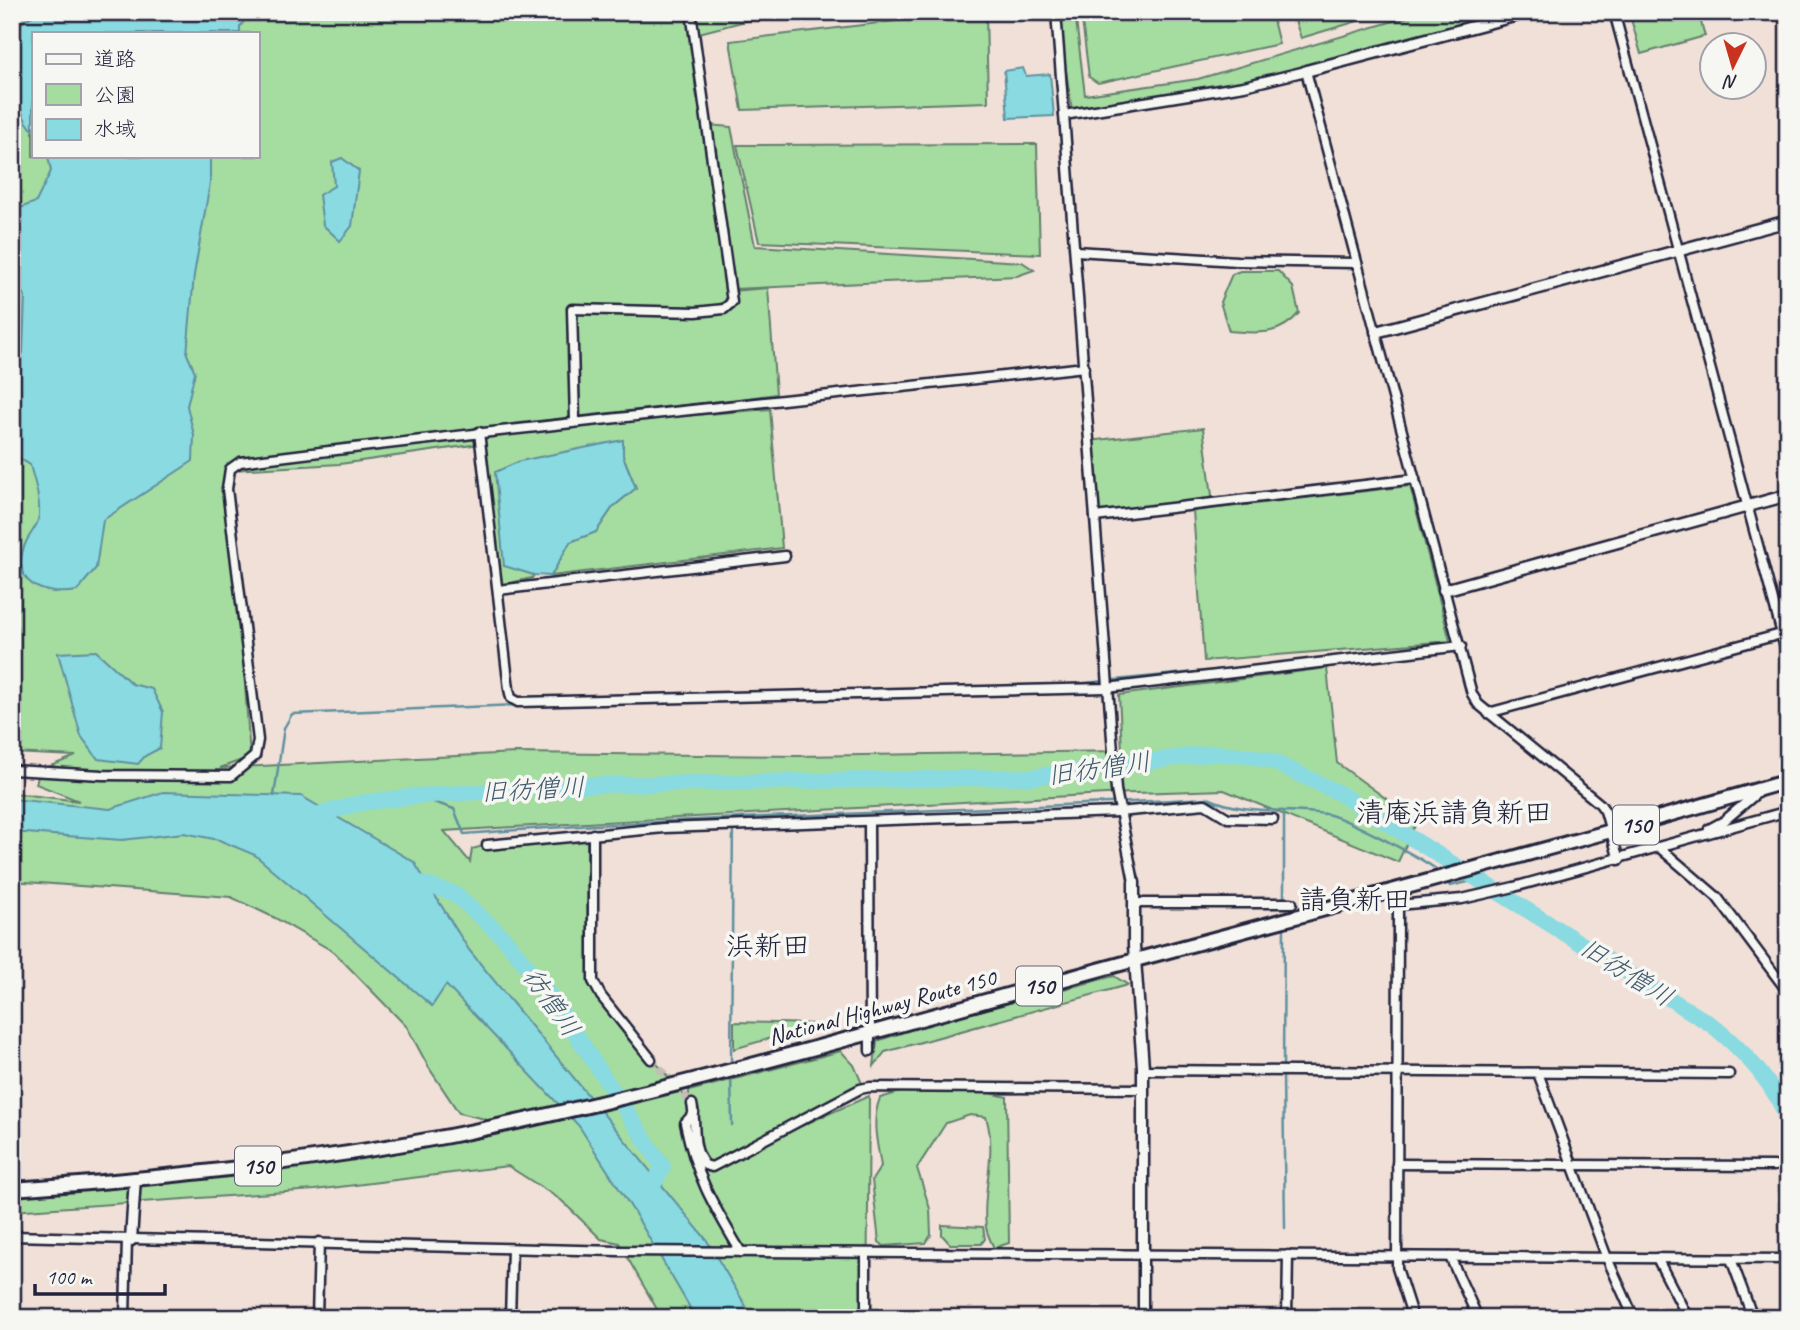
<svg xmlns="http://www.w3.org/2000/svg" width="1800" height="1330" font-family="Caveat,'Klee One',sans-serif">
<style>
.green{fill:#a5dca0;stroke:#647f6e;stroke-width:2;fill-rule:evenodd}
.water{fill:#89dae1;stroke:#60909f;stroke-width:2}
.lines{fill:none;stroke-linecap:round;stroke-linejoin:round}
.stream{stroke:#60909f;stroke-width:2.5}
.river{stroke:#89dae1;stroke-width:16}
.minor-tunnel{stroke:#c7bab9;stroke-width:8;stroke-dasharray:8 4;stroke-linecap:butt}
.minor-casing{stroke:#22223b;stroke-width:13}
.tertiary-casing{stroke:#22223b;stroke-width:15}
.trunk-casing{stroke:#22223b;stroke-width:18}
.minor{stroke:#f6f6f2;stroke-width:8}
.tertiary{stroke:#f6f6f2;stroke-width:10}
.trunk{stroke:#f6f6f2;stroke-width:12}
.labels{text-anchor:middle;stroke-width:7;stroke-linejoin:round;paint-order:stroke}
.shield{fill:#f6f6f2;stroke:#626272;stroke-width:2}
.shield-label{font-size:23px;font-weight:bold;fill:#22223b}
.street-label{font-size:24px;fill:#22223b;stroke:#f6f6f2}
.water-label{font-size:26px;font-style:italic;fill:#41596d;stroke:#f6f6f2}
.quarter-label{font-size:28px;fill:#22223b;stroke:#f6f6f2}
</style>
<rect width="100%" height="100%" fill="#f0e0d8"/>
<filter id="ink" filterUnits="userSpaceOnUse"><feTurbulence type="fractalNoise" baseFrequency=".0143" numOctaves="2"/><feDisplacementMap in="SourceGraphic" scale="14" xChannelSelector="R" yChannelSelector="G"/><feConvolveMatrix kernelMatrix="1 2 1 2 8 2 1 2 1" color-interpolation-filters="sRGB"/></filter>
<g filter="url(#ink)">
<g class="green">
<path d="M12,12H781L691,35L696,92L713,168L708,125L731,127L755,246L1022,262L1034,270L1017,276L734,289L719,233L726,285L732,291L768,288L776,394L554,426L770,409L782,548L551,576L570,542L596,532L613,507L636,488L623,456V441L504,565L534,575L532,578L500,585L480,444L340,464L230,470L250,757L220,768L515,753L798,756L1122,751L1119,695L1327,668L1337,763L1417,821L1398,862L1224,790L1106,794L444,831L470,862L472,849L487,845L587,838L588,984L689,1101V1091L841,1051L854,1065L864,1088L707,1164L708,1167L869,1096L867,1318H662L619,1243L601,1239L561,1200L508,1166L315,1190L12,1211V1194L184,1179L351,1160L500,1132L485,1119L459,1113L429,1068L407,1027L334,952L275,918L231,897L12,881V793L79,801L36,784L40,770L76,756L12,753ZM33,33H257V156H33Z"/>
<polygon points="971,12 986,12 988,102 742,110 730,41"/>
<polygon points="1057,12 1075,12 1085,95 1198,79 1424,12 1503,12 1286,76 1072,110"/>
<polygon points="1081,12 1271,12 1279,44 1098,83 1089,77"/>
<polygon points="1292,12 1388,12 1301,38"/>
<polygon points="1629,12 1698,12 1705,36 1641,54"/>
<polygon points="1037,144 1040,254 759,242 737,145"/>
<path d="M1240,271H1278L1293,287L1299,313C1279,337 1257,333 1229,331L1220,302L1232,274Z"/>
<polygon points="1203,428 1213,503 1095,517 1089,441"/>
<polygon points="1410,486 1450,641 1204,661 1193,511"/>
<polygon points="1114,976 1128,985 885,1052 874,1066 877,1041 928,1024"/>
<polygon points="734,1022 818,1024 734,1049"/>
<path d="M969,1088L1007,1097L1009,1243L994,1248C991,1242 987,1234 986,1227C981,1191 998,1155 986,1117L970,1115L946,1123L917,1168L930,1209L931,1235L926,1243L884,1246L879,1242L872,1180L881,1166C877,1142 871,1121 880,1098L904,1091Z"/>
<polygon points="942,1225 983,1227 985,1239 981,1244 950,1244 942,1235"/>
</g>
<g class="water">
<path d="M40,12H250L240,27V33H33V130C16,114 3,54 15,32C21,21 29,17 40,12Z"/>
<polygon points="1023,68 1026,76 1050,74 1054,116 1008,118 1004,71"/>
<path d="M48,156H210V183L194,275L187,354L195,372L187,406L194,435L193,461L103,520L96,568L77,591C43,597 8,583 26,542C31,531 39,526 39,513C40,497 34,480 30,465L16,456V444L12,440V363L23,353L25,296L12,282V211L36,202L51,171Z"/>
<polygon points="342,158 359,171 352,226 340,241 323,225 319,195 334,186 332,162"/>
<polygon points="623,440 623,456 636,488 613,507 596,532 570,542 551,576 534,575 504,566 495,472 520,461"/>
<polygon points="96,651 132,684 152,689 163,712 160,748 145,756 138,764 98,759 81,736 58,653"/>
<polygon points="163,792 301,796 414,862 469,950 706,1239 753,1318 696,1318 634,1212 579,1126 446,985 432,1006 255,855 219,840 184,833 122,840 12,832 12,799 110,809"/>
</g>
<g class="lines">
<g class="stream">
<polyline points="1064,685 1297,662"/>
<polyline points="274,796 284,728 292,714 518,705"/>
<path d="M416,796L454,809L464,834C711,815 960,812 1208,798C1244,815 1287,808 1326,814C1342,816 1432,863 1442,874"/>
<polyline points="1284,812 1284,900"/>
<polyline points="1446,880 1450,886 1481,879"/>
<polyline points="731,1066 733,818"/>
<polyline points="1283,1068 1284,924"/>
<polyline points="731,1073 732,1125"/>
<polyline points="1283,1075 1285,1228"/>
</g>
<g class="river">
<path d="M310,817L360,803L416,796L589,785L1032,777L1213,753L1251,756L1274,762L1339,793L1712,1025C1744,1051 1774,1082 1788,1121"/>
<polyline points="411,880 455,894 504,938 550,995 663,1167 648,1194"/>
</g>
<polyline class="minor-tunnel" points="651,1059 692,1104"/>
<defs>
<g id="minor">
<polyline points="1056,12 1116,790 1134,882"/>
<polyline points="1614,12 1782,634"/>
<polyline points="1064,115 1244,86 1306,71 1472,694 1478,704 1600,804 1605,811 1619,860"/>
<polyline points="1076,251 1237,261 1355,263"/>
<polyline points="575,421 572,309 696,312 724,309 732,302 691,12"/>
<polyline points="479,432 509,689 511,698 518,702 1107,688 1461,646"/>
<polyline points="1095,517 1415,479"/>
<polyline points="498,590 785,556"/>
<polyline points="1488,713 1785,633"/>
<path d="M12,770L102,775L231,776L255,756L258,740L227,489L230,469L240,462C521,426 803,399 1084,367"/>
<polyline points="869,822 870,1051"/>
<polyline points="1709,829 1724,821 1757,793"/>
<polyline points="593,834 593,981 601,996 651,1059"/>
<polyline points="487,845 664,828 1118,812 1205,804 1228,818 1273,819"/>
<polyline points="1660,848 1717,897 1788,992"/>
<polyline points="1135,903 1292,903"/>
<polyline points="1143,1070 1729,1074"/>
<polyline points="1538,1073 1607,1258 1634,1318"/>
<path d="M692,1104C697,1125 690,1147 705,1165L712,1167L860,1089L870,1087L1143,1089"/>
<path d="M694,1113L685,1123C696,1177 713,1205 741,1252"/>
<polyline points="1397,1164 1774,1166"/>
<polyline points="12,1236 618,1251 1788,1259"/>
<polyline points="1450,1257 1478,1318"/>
<polyline points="1657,1258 1688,1318"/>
<polyline points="1731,1259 1753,1318"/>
<polyline points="125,1318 127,1239"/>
<polyline points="317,1318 319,1242"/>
<polyline points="510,1318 512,1249"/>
<polyline points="866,1318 866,1253"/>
<polyline points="1143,1318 1143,1254"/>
<polyline points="1287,1318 1288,1255"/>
<polyline points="1413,1318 1397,1268 1398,905 1462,899 1514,887 1788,811"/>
</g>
<g id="tertiary">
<polyline points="1306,71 1529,12"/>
<polyline points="1376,332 1788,221"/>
<polyline points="1444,590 1788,495"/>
<polyline points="1782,634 1788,653"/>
<polyline points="1134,882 1134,946 1143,1067 1143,1254"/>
<polyline points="131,1240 135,1178"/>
</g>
<path id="trunk" d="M12,1189C158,1179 305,1163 449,1136C662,1094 871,1032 1080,975C1316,911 1553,849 1788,781"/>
</defs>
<use href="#minor" class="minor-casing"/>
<use href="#tertiary" class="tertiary-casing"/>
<use href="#trunk" class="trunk-casing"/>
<use href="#minor" class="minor"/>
<use href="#tertiary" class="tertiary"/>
<use href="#trunk" class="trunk"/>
</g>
</g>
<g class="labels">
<g class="shield">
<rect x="1613" y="805.5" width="46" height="39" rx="5"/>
<rect x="1016" y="966.5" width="46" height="39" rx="5"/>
<rect x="235" y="1146.5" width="46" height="39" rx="5"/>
</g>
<g class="shield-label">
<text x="1636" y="833">150</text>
<text x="1039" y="994">150</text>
<text x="258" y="1174">150</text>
</g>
<g class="street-label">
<text transform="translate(882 1007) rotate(-15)" y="8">National Highway Route 150</text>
</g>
<g class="water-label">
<text transform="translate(1099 768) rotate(-8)" y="9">旧彷僧川</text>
<text transform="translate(533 789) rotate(-3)" y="9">旧彷僧川</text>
<text transform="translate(1627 972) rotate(32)" y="9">旧彷僧川</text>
<text transform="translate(552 1002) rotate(55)" y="9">彷僧川</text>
</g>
<g class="quarter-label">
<text x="1454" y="822">清庵浜請負新田</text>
<text x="1355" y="909">請負新田</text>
<text x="768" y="955">浜新田</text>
</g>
</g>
<rect width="1800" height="1330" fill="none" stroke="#f6f6f2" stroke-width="42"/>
<rect x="21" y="21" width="1758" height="1288" fill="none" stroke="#22223b" stroke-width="2.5" filter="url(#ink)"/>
<rect x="32" y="32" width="228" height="126" fill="#f6f6f2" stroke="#a1a1a9" stroke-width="2"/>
<rect x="46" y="54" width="35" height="10" fill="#f6f6f2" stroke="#a1a1a9" stroke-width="2"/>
<text x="94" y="66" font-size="21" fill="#22223b">道路</text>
<rect x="46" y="84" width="35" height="21" fill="#a5dca0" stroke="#a1a1a9" stroke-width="2"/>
<text x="94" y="102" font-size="21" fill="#22223b">公園</text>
<rect x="46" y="119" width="35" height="21" fill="#89dae1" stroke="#a1a1a9" stroke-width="2"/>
<text x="94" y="136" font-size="21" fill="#22223b">水域</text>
<g transform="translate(1733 66) rotate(185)"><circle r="33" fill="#f6f6f2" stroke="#a1a1a9" stroke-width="2"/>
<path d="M0-5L12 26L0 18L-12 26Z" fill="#c8321e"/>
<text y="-10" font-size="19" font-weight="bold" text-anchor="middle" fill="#22223b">N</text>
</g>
<path d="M35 1284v10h130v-10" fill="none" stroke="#22223b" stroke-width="3.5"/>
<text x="46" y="1284" font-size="21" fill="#22223b" stroke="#f6f6f2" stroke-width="5" paint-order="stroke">100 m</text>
</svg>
